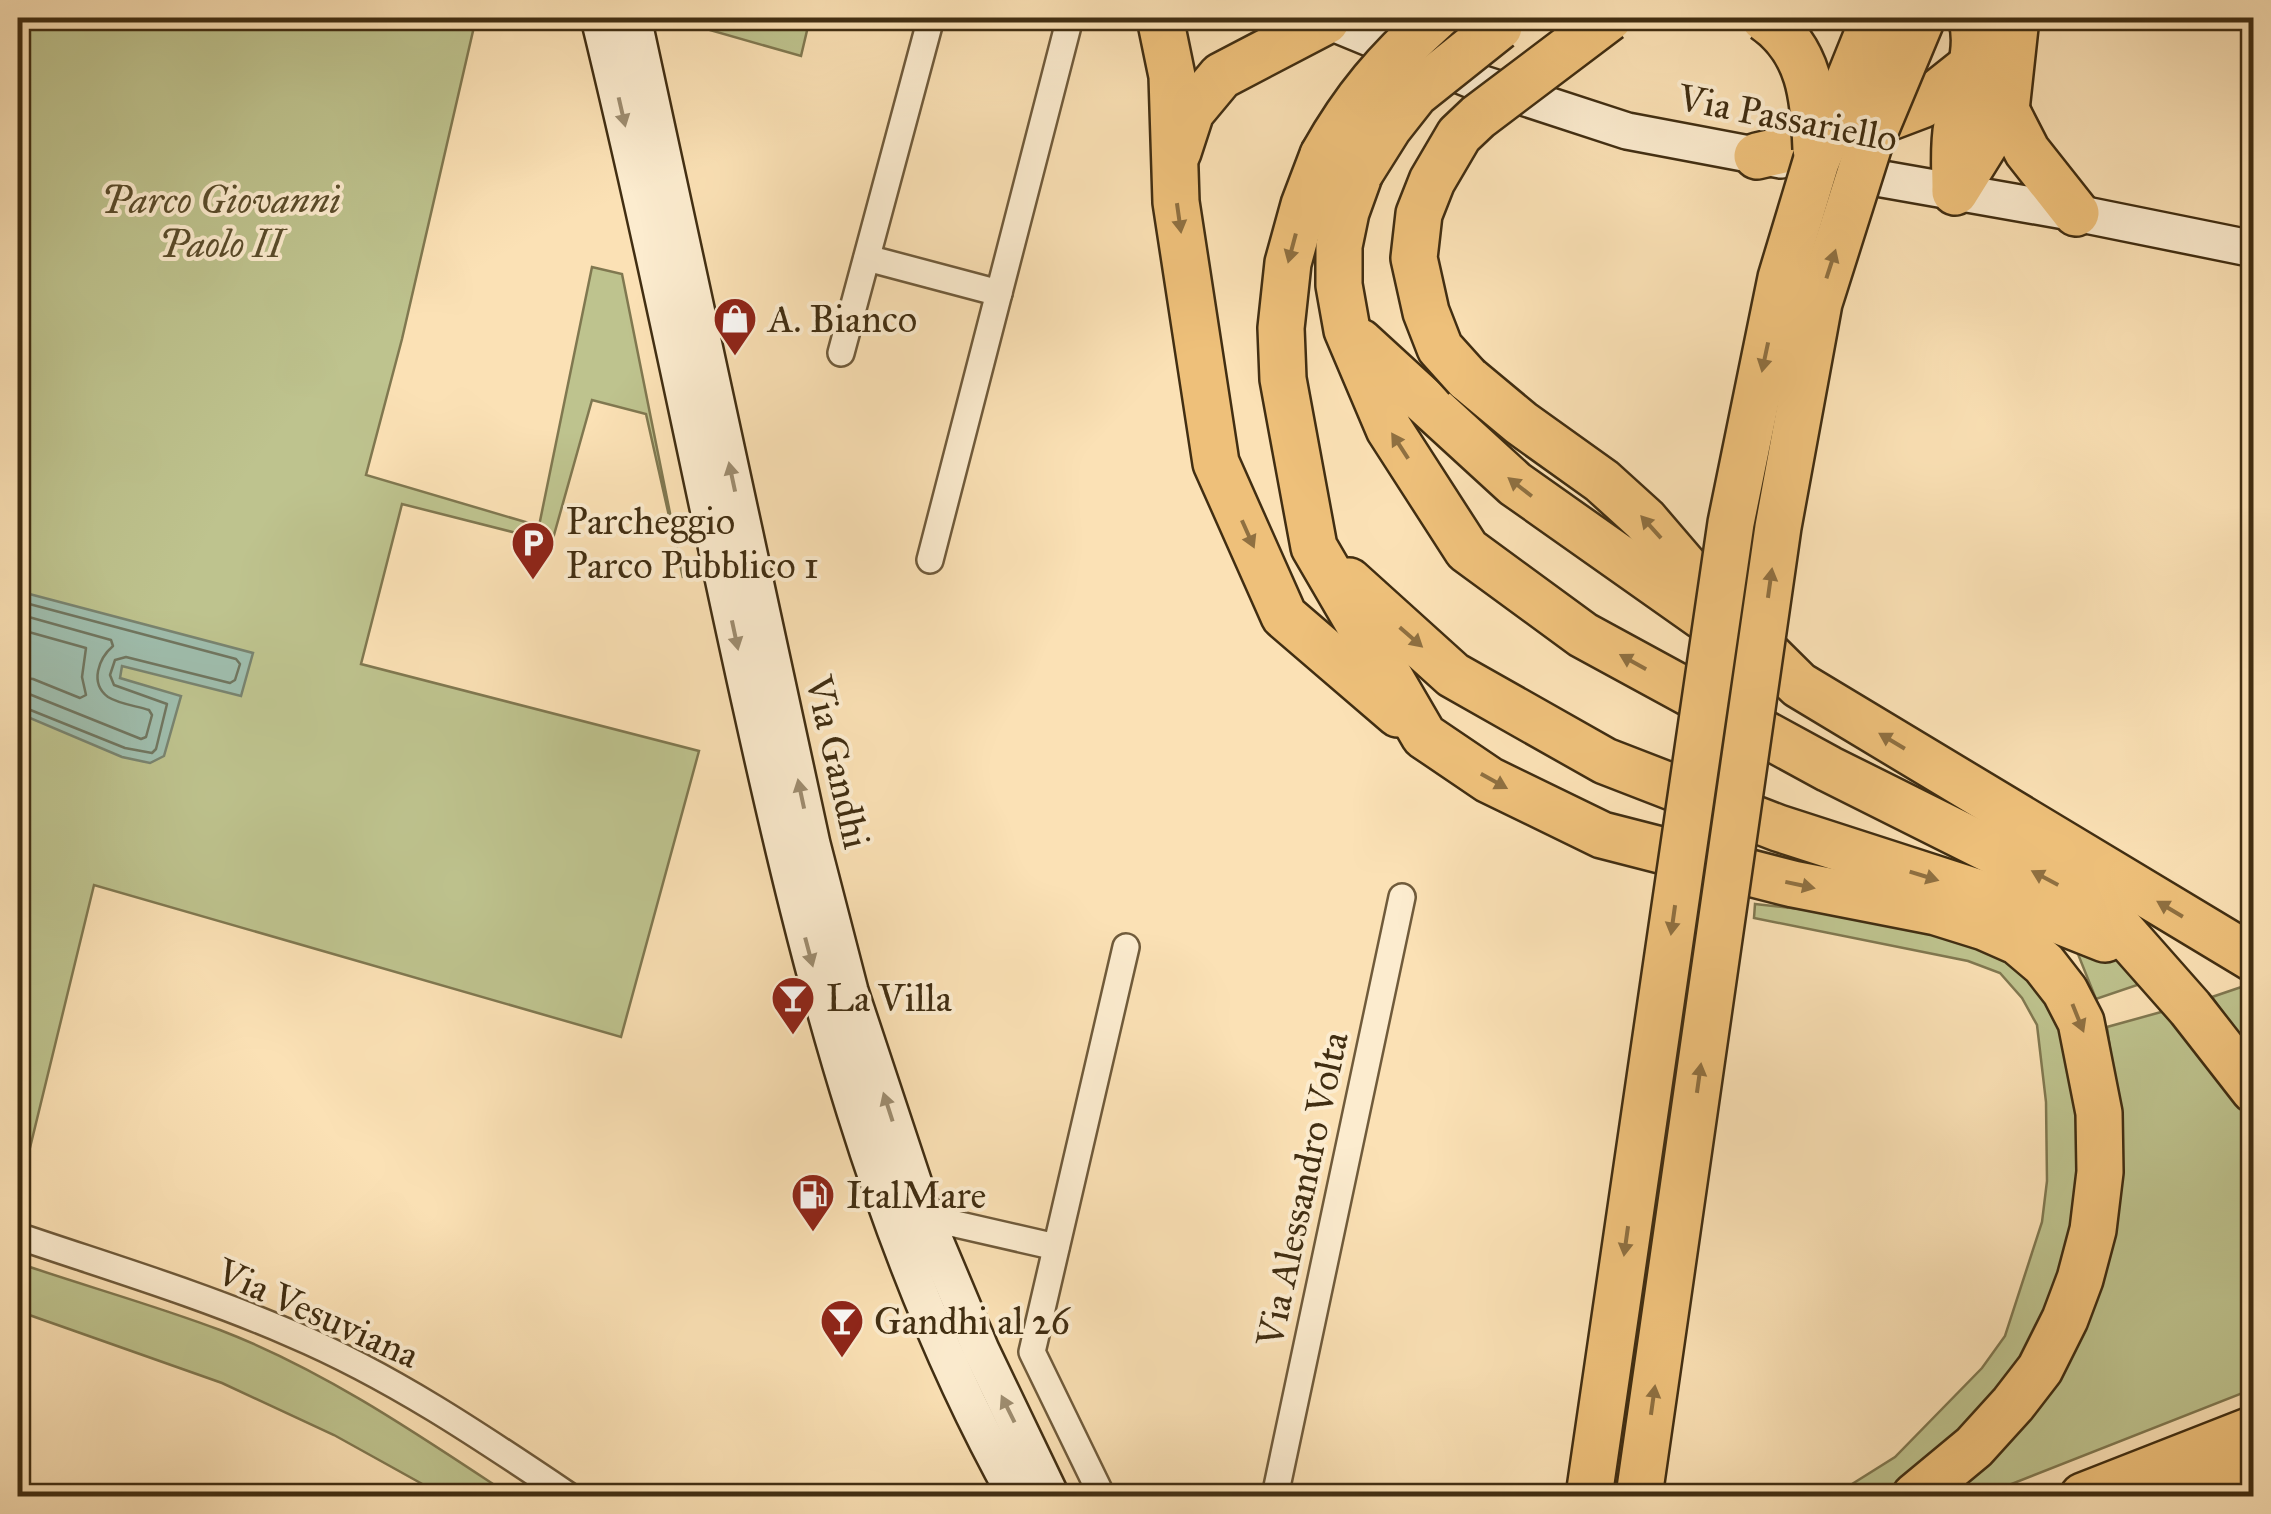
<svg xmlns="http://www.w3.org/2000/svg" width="2271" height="1514" font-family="'IM FELL Great Primer',serif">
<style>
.green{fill:#bec38e;stroke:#807850;stroke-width:2.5}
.water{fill:#9fbeae;stroke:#798470;stroke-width:2.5}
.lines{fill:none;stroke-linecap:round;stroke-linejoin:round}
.shore{stroke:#707660;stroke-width:2.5}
.street-casing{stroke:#705b3b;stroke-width:30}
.secondary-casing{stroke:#412e12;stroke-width:40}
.highway-casing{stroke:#412e12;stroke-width:50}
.street{stroke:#fceccf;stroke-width:25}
.secondary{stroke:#fceccf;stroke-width:35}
.highway{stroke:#eec07a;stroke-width:45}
.highway-bridge-casing{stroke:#412e12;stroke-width:50;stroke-linecap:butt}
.highway-bridge{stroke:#eec07a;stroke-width:45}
.oneway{fill:#9e8d70}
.oneway2{fill:#8f7041}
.labels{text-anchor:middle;stroke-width:8;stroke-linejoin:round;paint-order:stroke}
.street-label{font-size:38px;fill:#412e12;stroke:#fceccf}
.park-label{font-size:38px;font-style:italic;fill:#5a4c2b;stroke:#fceccf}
.poi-label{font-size:38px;fill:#412e12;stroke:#fceccf;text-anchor:start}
</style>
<rect width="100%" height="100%" fill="#fbe1b5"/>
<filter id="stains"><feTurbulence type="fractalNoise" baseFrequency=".002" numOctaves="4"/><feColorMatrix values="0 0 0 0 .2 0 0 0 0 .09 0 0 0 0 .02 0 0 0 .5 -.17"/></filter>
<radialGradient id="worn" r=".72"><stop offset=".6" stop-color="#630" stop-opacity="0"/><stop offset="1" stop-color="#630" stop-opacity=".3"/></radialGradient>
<g class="green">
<polygon points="18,18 476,18 402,339 366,475 539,526 592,267 622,274 683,578 646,414 592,400 552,542 402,504 361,664 699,751 621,1037 94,885 18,1197"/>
<polygon points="668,18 810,18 801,56"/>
<polygon points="1755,904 1931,924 1981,935 2057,990 2091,1177 2043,1337 1918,1477 1891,1496 1833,1496 1895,1457 1982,1368 2005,1336 2042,1222 2047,1181 2046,1102 2037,1025 2022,998 2000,973 1968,961 1754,918"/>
<polygon points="2062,932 2106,947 2146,982 2096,999 2078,954"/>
<polygon points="2253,983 2253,1056 2212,997"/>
<polygon points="2172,1009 2231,1079 2253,1116 2253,1389 1981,1496 1935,1496 1997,1441 2119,1114 2107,1027"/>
<path d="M18,1263C85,1286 154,1305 220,1330C324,1370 419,1435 511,1496H444L334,1435L222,1383L18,1311Z"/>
</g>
<polygon class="water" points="18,591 253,653 241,696 122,666 120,678 181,696 164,756 150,763 122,757 18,713"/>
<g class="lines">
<g class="shore">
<polyline points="18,601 236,659 240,664 235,680 230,683 126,657 115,660 110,675 114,685 167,704 156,749 152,753 125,748 18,705"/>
<path d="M18,614L111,640L113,646C99,658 89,683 108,697C119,704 137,706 149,710L152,715L146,737L141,739L29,694L18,692"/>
<polyline points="18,629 86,648 82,677 86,695 80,698 33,679 18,677"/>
</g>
<defs>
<g id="street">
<polyline points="867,258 999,293"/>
<polyline points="841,353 931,18"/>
<polyline points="930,560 1070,18"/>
<polyline points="925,1217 1056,1247"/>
<path d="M18,1236C109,1267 203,1295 292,1334C391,1376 480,1436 569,1496"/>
<polyline points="1102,1496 1032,1352 1126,947"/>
<polyline points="1275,1496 1402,897"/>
</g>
<g id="secondary">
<path d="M599,18C655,246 700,477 751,706C811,977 880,1253 1016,1496"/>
<polyline points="633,18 812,844 850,991 925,1217 981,1350 1051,1496"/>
<polyline points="1321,18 1474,81 1627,131 1781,160"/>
<polyline points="1837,171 2076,213 2254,249"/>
</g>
<g id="highway">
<polyline points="1160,18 1172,76 1176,202 1216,463 1284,616 1398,714"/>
<polyline points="2006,110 2027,151 2076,213"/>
<polyline points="1178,152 1191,112 1221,76 1326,21"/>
<polyline points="1323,155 1304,205 1288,263 1281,328 1283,379 1314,547 1424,736 1489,780 1602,835 1793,884 1936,912 1984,927 2018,942 2044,964 2065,991 2081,1022 2099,1113 2100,1172 2093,1230 2080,1279 2065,1319 2040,1369 2013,1404 1974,1447 1915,1496"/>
<polyline points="1757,156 1835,138 1922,105 1971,66"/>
<polyline points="1360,173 1346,212 1339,246 1339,285 1347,330 1389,429 1467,550 1583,635 1829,769 2049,879 2085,901 2122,931 2190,1008 2254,1090"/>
<path d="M1955,188C1955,168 1953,146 1957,125C1963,93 1982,50 1971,18"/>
<polyline points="1955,192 2006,110 2016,18"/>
<polyline points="1360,342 1515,484 1712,623"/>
<polyline points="1467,378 1521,423 1602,481 1645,520 1717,604 1799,685 2254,959"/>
<polyline points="1349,581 1453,675 1605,761 1778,828 2032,910 2105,939"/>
<polyline points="2083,1496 2254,1429"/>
<polyline points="2194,1496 2254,1473"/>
</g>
</defs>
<use href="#street" class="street-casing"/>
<use href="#secondary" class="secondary-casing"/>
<use href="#highway" class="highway-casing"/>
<use href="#street" class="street"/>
<use href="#secondary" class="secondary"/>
<use href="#highway" class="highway"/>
<defs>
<g id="highway-bridge">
<path d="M1764,18C1810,49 1814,98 1816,149"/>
<path d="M1323,155C1355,98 1387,61 1435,18"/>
<polyline points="1360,173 1389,127 1415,94 1499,27"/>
<polyline points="1467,378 1440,348 1426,312 1414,258 1419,214 1432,181 1459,135 1478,117 1609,18"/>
<polyline points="1589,1496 1731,523 1781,278 1816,162 1874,18"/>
<polyline points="1639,1496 1778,527 1819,303 1869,145 1922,18"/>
</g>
</defs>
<use href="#highway-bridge" class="highway-bridge-casing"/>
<use href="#highway-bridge" class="highway-bridge"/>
</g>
<defs><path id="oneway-solid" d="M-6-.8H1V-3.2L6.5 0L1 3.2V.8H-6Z" transform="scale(2.5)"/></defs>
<g class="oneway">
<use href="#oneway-solid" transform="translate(622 112) rotate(77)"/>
<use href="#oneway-solid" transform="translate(732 477) rotate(-102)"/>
<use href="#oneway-solid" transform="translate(735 635) rotate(78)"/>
<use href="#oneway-solid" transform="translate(801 794) rotate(-102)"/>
<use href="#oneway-solid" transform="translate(809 952) rotate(75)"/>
<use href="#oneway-solid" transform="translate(888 1107) rotate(-108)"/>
<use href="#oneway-solid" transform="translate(1008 1409) rotate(-116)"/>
</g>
<g class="oneway2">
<use href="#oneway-solid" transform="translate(1179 218) rotate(82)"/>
<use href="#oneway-solid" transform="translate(1292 248) rotate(105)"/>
<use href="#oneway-solid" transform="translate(1831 264) rotate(-72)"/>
<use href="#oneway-solid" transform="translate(1765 357) rotate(102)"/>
<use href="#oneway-solid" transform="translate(1400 446) rotate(-123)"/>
<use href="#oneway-solid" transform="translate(1520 487) rotate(-142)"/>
<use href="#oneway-solid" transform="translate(1651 527) rotate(-132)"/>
<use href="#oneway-solid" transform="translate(1248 534) rotate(66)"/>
<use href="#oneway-solid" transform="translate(1770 583) rotate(-82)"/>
<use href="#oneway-solid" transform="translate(1411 637) rotate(41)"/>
<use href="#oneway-solid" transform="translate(1633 662) rotate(-151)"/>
<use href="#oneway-solid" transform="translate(1892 741) rotate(-149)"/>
<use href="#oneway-solid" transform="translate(1494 781) rotate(29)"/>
<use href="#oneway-solid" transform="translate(1924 876) rotate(17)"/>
<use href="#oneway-solid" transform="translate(2045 878) rotate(-152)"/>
<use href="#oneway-solid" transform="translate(1800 885) rotate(12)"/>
<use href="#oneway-solid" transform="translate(2170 909) rotate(-149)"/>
<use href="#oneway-solid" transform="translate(1673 920) rotate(98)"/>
<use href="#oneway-solid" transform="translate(2078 1018) rotate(68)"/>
<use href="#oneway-solid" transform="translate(1699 1078) rotate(-82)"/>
<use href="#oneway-solid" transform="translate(1626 1241) rotate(98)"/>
<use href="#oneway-solid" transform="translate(1653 1400) rotate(-82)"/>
</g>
<defs>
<symbol id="shop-pin" viewBox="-11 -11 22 30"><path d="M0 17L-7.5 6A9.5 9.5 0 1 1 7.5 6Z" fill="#8f2418" stroke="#fceccf"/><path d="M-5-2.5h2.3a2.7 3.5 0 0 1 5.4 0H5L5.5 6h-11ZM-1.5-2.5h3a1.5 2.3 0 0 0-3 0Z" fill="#fff"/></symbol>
<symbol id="parking-pin" viewBox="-11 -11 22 30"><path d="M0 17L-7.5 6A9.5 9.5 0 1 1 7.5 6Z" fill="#8f2418" stroke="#fceccf"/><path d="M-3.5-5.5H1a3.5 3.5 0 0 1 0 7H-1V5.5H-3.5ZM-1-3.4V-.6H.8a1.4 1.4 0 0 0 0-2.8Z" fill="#fff"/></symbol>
<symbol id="bar-pin" viewBox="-11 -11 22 30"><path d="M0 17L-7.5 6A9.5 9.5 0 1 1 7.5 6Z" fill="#8f2418" stroke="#fceccf"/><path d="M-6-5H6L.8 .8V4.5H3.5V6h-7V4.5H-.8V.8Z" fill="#fff"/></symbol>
<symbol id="fuel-pin" viewBox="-11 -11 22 30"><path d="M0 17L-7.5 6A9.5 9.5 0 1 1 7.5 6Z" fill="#8f2418" stroke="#fceccf"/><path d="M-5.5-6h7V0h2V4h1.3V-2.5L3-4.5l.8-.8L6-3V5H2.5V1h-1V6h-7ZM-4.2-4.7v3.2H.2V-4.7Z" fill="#fff"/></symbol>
</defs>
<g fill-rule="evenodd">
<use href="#shop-pin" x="710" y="294" width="50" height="68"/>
<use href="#parking-pin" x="508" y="518" width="50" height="68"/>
<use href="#bar-pin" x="768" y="973" width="50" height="68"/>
<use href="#fuel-pin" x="788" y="1170" width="50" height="68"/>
<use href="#bar-pin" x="817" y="1296" width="50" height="68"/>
</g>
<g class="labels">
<g class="street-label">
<text transform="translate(1788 118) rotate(11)" y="13">Via Passariello</text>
<text transform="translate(838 762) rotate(77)" y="13">Via Gandhi</text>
<text transform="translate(1302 1189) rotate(-78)" y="13">Via Alessandro Volta</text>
<text transform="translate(318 1313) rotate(24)" y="13">Via Vesuviana</text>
</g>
<g class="park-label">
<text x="221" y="213">Parco Giovanni<tspan x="221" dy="44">Paolo II</tspan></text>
</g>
<g class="poi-label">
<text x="768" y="332">A. Bianco</text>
<text x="566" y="534">Parcheggio<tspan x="566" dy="44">Parco Pubblico 1</tspan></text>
<text x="826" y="1011">La Villa</text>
<text x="846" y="1208">ItalMare</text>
<text x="874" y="1334">Gandhi al 26</text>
</g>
</g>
<rect width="2271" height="1514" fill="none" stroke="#fbe1b5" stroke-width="60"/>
<rect x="20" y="20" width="2231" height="1474" fill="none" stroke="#412e12" stroke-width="5"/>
<rect x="30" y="30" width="2211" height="1454" fill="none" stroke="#412e12" stroke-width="2.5"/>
<rect width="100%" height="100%" filter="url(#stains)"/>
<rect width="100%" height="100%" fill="url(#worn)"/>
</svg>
